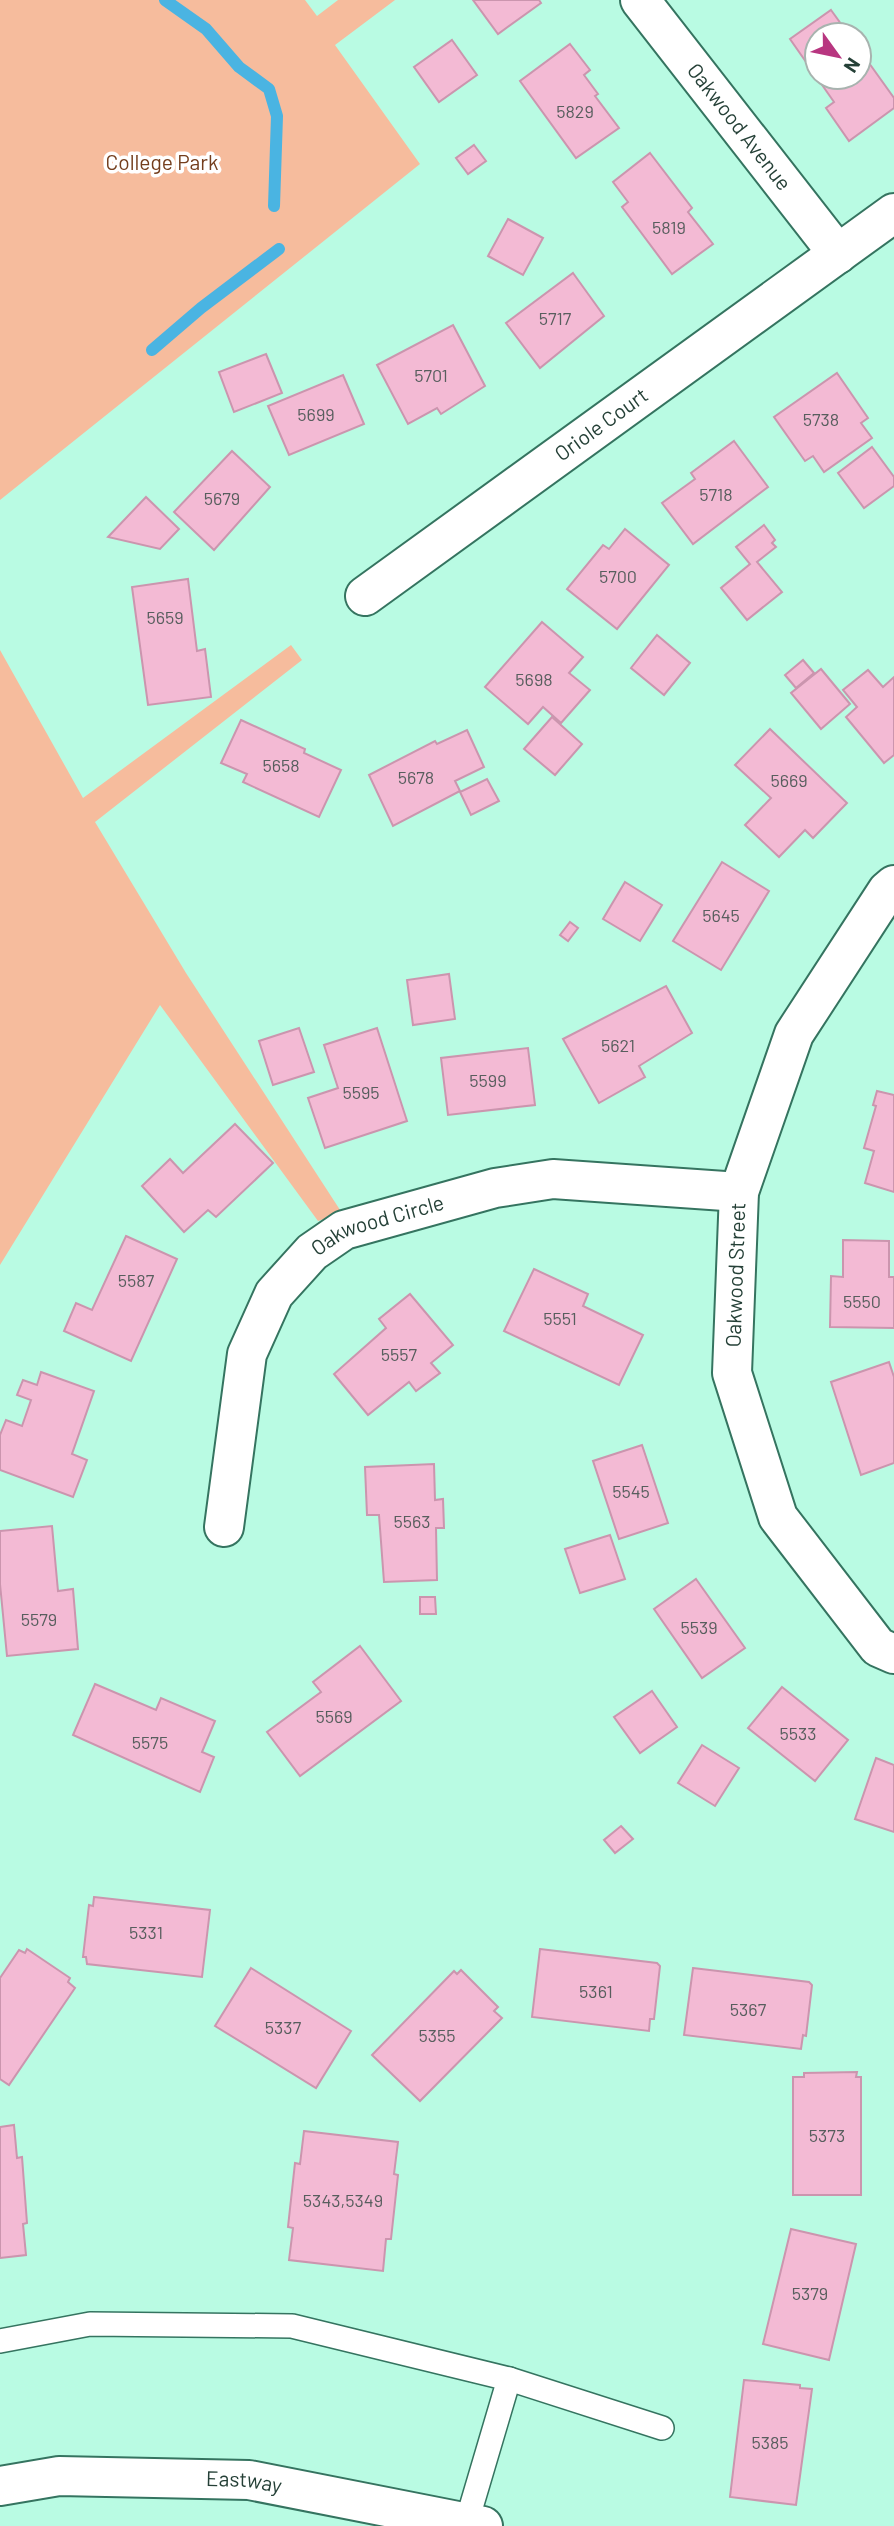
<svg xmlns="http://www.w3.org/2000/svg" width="894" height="2526" font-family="Barlow,sans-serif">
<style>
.green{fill:#f6bc9d}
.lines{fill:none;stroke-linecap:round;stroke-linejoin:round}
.stream{stroke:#4ab4e2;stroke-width:12}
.building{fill:#f3bad4;stroke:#cb95ae;stroke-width:2}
.service-casing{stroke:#357460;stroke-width:26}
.minor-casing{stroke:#357460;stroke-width:42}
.service{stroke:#fff;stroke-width:23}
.minor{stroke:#fff;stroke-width:38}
.labels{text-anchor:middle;stroke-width:7;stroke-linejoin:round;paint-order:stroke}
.number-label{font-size:18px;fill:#585e5e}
.street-label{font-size:21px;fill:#254037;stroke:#fff}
.park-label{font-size:21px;fill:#743e1d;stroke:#fff}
</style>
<rect width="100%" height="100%" fill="#b9fbe3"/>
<g class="green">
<polygon points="0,0 305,0 317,16 338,0 395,0 335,45 420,164 0,500"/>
<polygon points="291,645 302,660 95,822 186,973 342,1213 318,1221 160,1005 0,1265 0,650 83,798"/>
</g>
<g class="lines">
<g class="stream">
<polyline points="165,0 206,29 239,67 269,89 277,116 274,206"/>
<polyline points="152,350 201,308 279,249"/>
</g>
</g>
<g class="building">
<polygon points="473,0 539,0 541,3 498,34"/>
<polygon points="831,10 849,35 817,35 817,77 859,77 859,49 894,98 894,108 849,141 826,108 834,102 790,39"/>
<polygon points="452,40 477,75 439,102 414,67"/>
<polygon points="570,44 590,70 584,75 598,94 595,96 619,128 576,158 520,81"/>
<polygon points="474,145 486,161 468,174 456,158"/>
<polygon points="650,153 692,208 688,212 713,244 672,274 622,207 628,202 613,182"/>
<polygon points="508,219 543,238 523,275 488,256"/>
<polygon points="573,273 604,316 540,368 506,323"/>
<polygon points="453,325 485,386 441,414 437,408 408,424 377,365"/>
<polygon points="266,354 282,393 234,412 219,372"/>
<polygon points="837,373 868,418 861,423 872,438 824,472 813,456 805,461 774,417"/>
<polygon points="343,375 364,424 289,455 268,406"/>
<polygon points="734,441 768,487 693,544 662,503 695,479 691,473"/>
<polygon points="872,447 894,477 894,486 864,508 838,473"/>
<polygon points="232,451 270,487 214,550 174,512"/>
<polygon points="146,497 179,529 160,549 108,537"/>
<polygon points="764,525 775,540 772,543 776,547 757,562 782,592 747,620 721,588 750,564 736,547"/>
<polygon points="625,529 669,565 617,629 567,589 603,545 609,549"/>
<polygon points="188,579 197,651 205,649 211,697 148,705 132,587"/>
<polygon points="542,622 583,657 569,673 590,690 561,723 543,707 528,724 485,687"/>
<polygon points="657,635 690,663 664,695 631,668"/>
<polygon points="803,660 814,673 796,688 785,675"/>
<polygon points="821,669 850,704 821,729 791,693"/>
<polygon points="868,670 883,687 894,677 894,755 884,763 846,717 857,707 843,690"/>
<polygon points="552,717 582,744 555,775 524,749"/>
<polygon points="241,720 305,749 304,753 341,770 319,817 243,782 247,774 221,763"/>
<polygon points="770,729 847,803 813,838 805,830 779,857 745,825 771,798 735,765"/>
<polygon points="467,730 484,767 455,781 460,791 393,826 369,775 435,741 437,744"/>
<polygon points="487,779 499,801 471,815 460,792"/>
<polygon points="722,862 769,891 721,970 673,941"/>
<polygon points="625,882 662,905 640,941 603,919"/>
<polygon points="570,922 578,928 568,941 560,935"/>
<polygon points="449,974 455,1019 413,1025 407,980"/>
<polygon points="666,986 692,1033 639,1066 645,1077 599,1103 563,1039"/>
<polygon points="299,1028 314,1072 273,1085 259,1041"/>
<polygon points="377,1028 407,1121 325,1148 308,1098 338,1088 324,1045"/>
<polygon points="528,1048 535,1105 448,1115 441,1058"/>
<polygon points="877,1091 894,1095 894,1192 865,1183 874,1151 864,1148 876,1106 873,1105"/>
<polygon points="235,1124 273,1163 216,1217 208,1210 184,1232 142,1186 170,1159 183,1173"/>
<polygon points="126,1236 177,1259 131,1361 64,1331 76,1303 92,1310"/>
<polygon points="843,1240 889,1241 889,1277 894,1277 894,1328 830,1327 831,1276 843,1277"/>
<polygon points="534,1269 588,1294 583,1306 643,1335 619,1385 504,1331"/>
<polygon points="410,1294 453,1345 431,1363 440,1373 416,1391 409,1382 368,1415 334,1374 386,1328 379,1319"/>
<polygon points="889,1362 894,1377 894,1463 861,1475 831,1382"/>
<polygon points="41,1372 94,1391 72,1454 87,1460 73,1497 0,1470 0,1435 6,1420 22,1426 31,1400 17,1395 23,1380 37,1385"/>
<polygon points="642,1445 668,1523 619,1539 593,1461"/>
<polygon points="434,1464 435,1500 443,1499 444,1528 436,1528 437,1580 384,1582 379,1515 367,1515 365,1467"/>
<polygon points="52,1526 58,1591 73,1589 78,1649 7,1656 0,1584 0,1531"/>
<polygon points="610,1535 625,1579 580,1593 565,1549"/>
<polygon points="696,1579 745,1648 702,1678 654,1609"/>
<polygon points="420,1597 435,1597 436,1614 420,1614"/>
<polygon points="360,1646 401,1701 300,1776 267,1732 321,1692 313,1682"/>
<polygon points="95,1684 156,1710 161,1698 215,1721 202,1752 214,1757 200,1792 73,1735"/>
<polygon points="782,1687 848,1740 815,1781 748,1728"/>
<polygon points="652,1691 677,1727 640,1753 614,1717"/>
<polygon points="702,1745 739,1768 715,1806 678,1783"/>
<polygon points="876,1758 894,1765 894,1832 855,1819"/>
<polygon points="621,1826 633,1839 615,1853 604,1840"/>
<polygon points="94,1897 210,1910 202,1977 87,1964 86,1957 83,1957 89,1905 93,1906"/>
<polygon points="27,1949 70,1978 68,1982 75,1988 9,2085 0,2079 0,1978 19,1950 25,1953"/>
<polygon points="540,1949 657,1963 660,1966 654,2019 650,2019 649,2031 532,2017"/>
<polygon points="251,1968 351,2031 316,2088 215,2026"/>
<polygon points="693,1968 809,1982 812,1985 806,2036 803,2035 801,2049 684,2035"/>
<polygon points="461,1970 498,2007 494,2011 502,2018 420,2101 372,2055 454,1971 457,1974"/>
<polygon points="857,2072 856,2077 861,2077 861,2195 793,2195 793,2077 804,2077 804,2073"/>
<polygon points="14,2125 17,2158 22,2157 27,2223 23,2224 26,2255 0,2258 0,2127"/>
<polygon points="304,2131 398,2142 394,2174 398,2175 391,2239 386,2239 383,2271 289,2260 293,2228 288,2227 295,2163 300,2164"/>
<polygon points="791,2229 856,2244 829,2360 763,2344"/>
<polygon points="744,2380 800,2385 800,2388 812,2389 796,2505 730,2497"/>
</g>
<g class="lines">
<defs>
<g id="service">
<polyline points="0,2341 90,2324 292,2326 509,2379 467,2521"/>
<polyline points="509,2379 662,2428"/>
</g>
<g id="minor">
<path id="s1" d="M640,0L838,254"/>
<path id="s2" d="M365,596L894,213"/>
<polyline points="894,885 887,891 794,1034 739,1192 732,1373 778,1517 878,1647 894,1654"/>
<path id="s3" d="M224,1527L247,1354L274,1294L312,1252L344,1230L495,1188L553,1179L739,1192"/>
<path id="s4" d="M0,2486L59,2476L249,2480L483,2526"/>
</g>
</defs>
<use href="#service" class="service-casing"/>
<use href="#minor" class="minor-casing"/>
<use href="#service" class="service"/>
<use href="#minor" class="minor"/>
</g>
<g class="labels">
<g class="number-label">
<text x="575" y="118">5829</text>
<text x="669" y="234">5819</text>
<text x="555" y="325">5717</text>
<text x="431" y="382">5701</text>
<text x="316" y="421">5699</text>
<text x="821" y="426">5738</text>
<text x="716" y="501">5718</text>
<text x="222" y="505">5679</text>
<text x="618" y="583">5700</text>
<text x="165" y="624">5659</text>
<text x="534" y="686">5698</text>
<text x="281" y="772">5658</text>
<text x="416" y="784">5678</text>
<text x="789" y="787">5669</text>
<text x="721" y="922">5645</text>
<text x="618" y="1052">5621</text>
<text x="488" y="1087">5599</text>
<text x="361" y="1099">5595</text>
<text x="136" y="1287">5587</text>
<text x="862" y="1308">5550</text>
<text x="560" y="1325">5551</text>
<text x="399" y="1361">5557</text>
<text x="631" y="1498">5545</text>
<text x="412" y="1528">5563</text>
<text x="39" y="1626">5579</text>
<text x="699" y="1634">5539</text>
<text x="334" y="1723">5569</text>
<text x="798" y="1740">5533</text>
<text x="150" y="1749">5575</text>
<text x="146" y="1939">5331</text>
<text x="596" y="1998">5361</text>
<text x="748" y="2016">5367</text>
<text x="283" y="2034">5337</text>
<text x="437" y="2042">5355</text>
<text x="827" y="2142">5373</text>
<text x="343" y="2207">5343,5349</text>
<text x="810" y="2300">5379</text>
<text x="770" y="2449">5385</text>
</g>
<g class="street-label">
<text dy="7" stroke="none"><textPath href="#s1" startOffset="161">Oakwood Avenue</textPath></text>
<text dy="7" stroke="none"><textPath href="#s2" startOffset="292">Oriole Court</textPath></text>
<text dy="7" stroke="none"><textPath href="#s3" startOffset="369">Oakwood Circle</textPath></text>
<text transform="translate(736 1275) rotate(-88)" y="7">Oakwood Street</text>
<text dy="7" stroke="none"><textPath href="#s4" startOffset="245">Eastway</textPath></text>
</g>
<g class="park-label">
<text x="162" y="170">College Park</text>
</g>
</g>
<g transform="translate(838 56) rotate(123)"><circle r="33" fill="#ffffff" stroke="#a8b3af" stroke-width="2"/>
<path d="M0-5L12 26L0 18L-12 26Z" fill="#b83680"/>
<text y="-10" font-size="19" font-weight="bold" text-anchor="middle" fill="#254037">N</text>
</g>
</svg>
